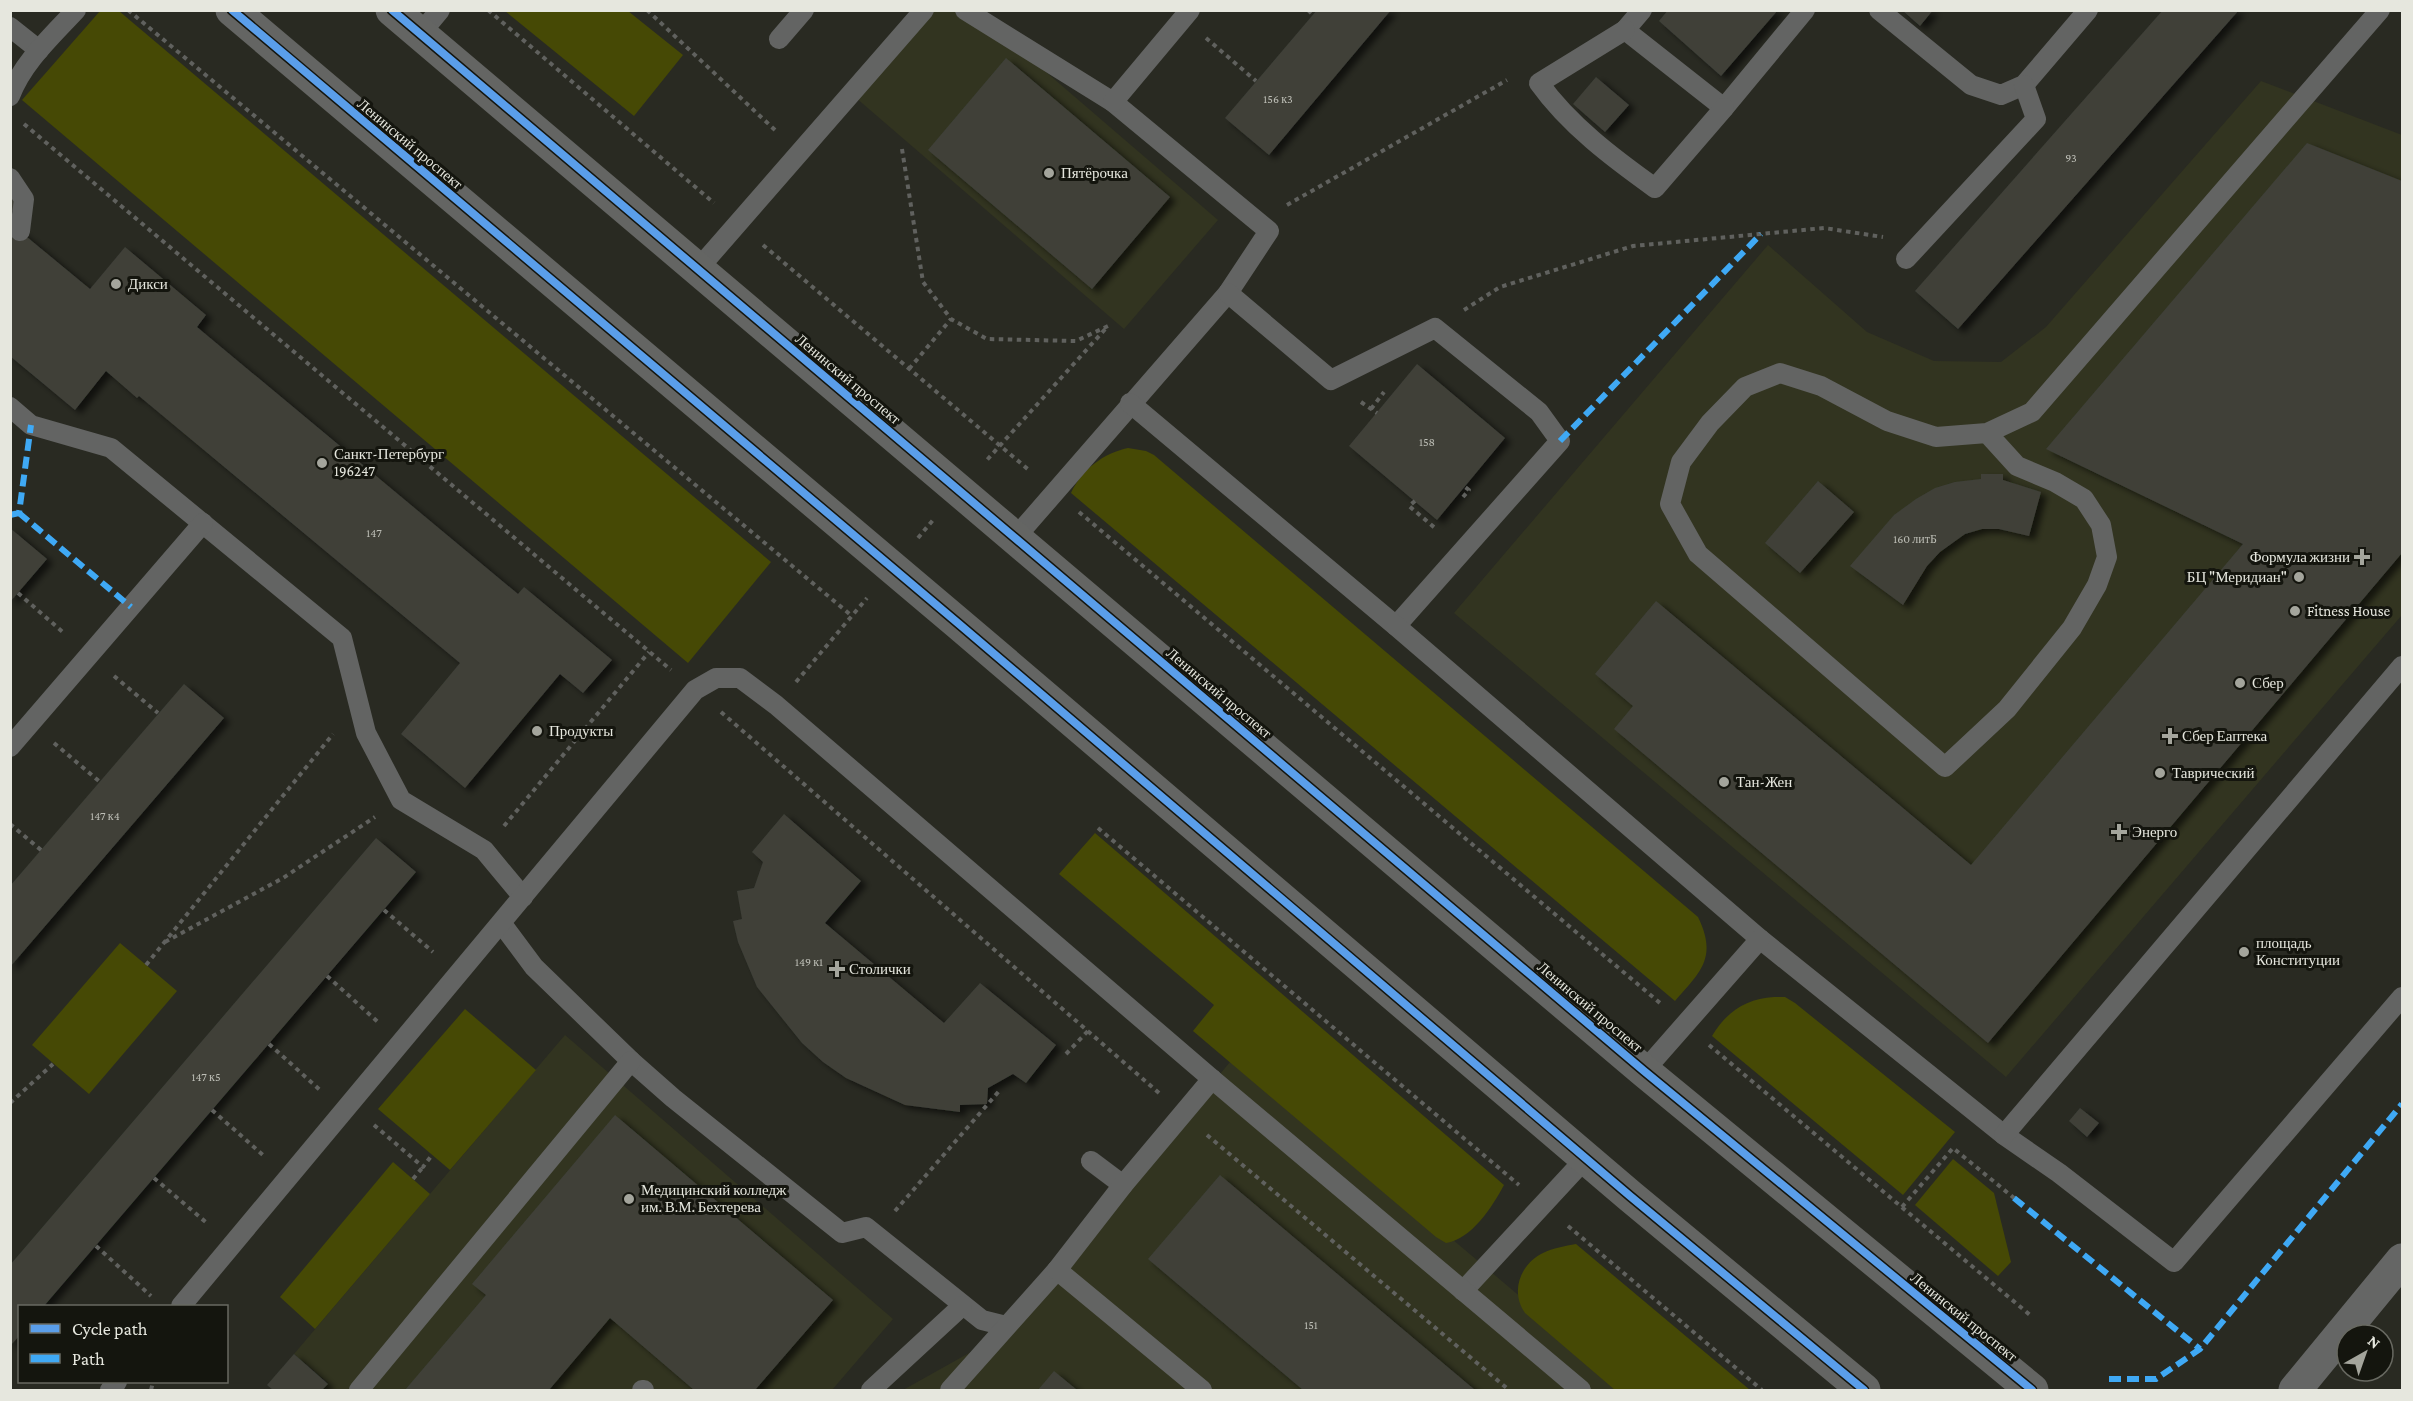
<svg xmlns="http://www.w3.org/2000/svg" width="2413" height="1401" font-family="'Crimson Pro',serif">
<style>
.built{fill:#323420}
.green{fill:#464905}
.building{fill:#3f4039;filter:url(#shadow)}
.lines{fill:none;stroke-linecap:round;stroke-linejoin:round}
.path{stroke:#60615e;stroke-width:4;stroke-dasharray:4.5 4.5;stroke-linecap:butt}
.service{stroke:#636463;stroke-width:20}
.secondary{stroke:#656665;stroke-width:33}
.primary{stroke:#646563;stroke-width:33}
.quiet{stroke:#3fa9f5;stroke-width:6;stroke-dasharray:12 6;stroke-linecap:butt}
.cycleway-casing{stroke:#14150e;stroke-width:11}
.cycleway{stroke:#5a9eea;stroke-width:8}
.poi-dot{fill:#a4a59c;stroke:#14150e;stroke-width:2}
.labels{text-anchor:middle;stroke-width:6;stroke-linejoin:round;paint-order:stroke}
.number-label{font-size:12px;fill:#bcbdb5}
.street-label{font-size:15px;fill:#e6e7de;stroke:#14150e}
.poi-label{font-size:15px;fill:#e6e7de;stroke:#14150e;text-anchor:start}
</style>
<defs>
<filter id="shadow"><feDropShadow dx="6" dy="4" stdDeviation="3" flood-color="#0009"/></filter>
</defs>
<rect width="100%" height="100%" fill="#292a22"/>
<g class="built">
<polygon points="930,11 975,11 1218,220 1124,329 855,97"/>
<polygon points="2261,81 2402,135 2402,615 2006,1077 1454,613 1768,245 1867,332 1934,361 2001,362 2046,327"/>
<polygon points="565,1035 893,1319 832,1390 322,1390 328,1383 294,1354"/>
<polygon points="1235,1056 1631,1390 903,1390 1003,1334"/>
</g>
<g class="green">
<polygon points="100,11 119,11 771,562 688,663 22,100"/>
<polygon points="505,11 628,11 683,55 634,116"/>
<path d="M1128,448L1146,451L1154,455L1698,917C1718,958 1700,972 1675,1001L1071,493C1082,469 1104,453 1128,448Z"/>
<path d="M1095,833L1504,1185C1492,1207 1472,1239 1446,1243L1436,1237L1193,1031L1214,1005L1059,874Z"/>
<polygon points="120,943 177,991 89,1094 32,1045"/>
<path d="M1774,997H1785L1795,1003L1955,1132L1903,1195L1712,1036C1727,1011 1746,999 1774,997Z"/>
<polygon points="465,1009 536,1070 450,1170 378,1109"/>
<polygon points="1953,1159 1994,1193 2011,1262 1998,1276 1915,1205"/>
<polygon points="393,1162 430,1194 315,1329 280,1297"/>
<path d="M1576,1244L1750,1390H1615L1525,1313C1510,1292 1520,1264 1543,1253C1553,1248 1565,1246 1576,1244Z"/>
</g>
<g class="building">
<polygon points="1317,10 1391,10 1269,155 1225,118"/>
<polygon points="1668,10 1778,10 1721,76 1659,21"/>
<polygon points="1902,10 1933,10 1920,26"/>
<polygon points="2163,10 2239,10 1958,329 1915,291"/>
<polygon points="1006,58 1170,197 1092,289 928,150"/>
<polygon points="1596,77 1629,105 1605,132 1573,104"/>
<polygon points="2307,143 2402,181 2402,553 1988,1043 1614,729 1633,706 1595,674 1656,601 1971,865 2243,544 2046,449"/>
<polygon points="10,195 20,202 10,214"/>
<polygon points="10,223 90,289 125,247 206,315 197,327 518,594 524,587 612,660 583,693 560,674 465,788 401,734 460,663 139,396 137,398 106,371 75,410 10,356"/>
<polygon points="1417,364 1505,438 1437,520 1349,446"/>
<polygon points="1981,474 2003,474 2003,480 2041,492 2029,536 1999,529 1982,529 1965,534 1940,552 1927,566 1903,605 1850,566 1894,515 1916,499 1935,488 1955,482 1981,479"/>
<polygon points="1818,481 1854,512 1800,573 1765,543"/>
<polygon points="10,528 47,559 10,602"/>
<polygon points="184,684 224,718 10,967 10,886"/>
<polygon points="784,814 861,881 825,923 944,1023 980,983 1056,1045 1026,1083 1013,1074 988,1088 987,1104 960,1105 960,1112 905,1105 846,1078 823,1062 802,1043 757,987 738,942 733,921 742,919 737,891 754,888 763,862 752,852"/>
<polygon points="376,838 416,872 44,1306 20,1306 20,1335 10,1346 10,1265"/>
<polygon points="2080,1108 2099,1123 2087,1137 2069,1121"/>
<polygon points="615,1115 833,1300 755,1390 694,1390 610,1318 549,1390 405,1390 486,1295 472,1284"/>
<polygon points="1220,1175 1475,1390 1303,1390 1148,1259"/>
<polygon points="294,1354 328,1384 322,1390 273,1390 267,1385"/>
<polygon points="1054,1371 1077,1390 1038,1390"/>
</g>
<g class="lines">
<g class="path">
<polyline points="128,10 852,616"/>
<polyline points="488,10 714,203"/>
<polyline points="647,10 776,131"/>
<polyline points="1308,10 1313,15"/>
<polyline points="1206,38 1256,81"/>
<polyline points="24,124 671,670"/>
<polyline points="902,149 923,282 951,319 987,339 1076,341 1108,326 986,461"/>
<polyline points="1287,205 1507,80"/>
<polyline points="763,245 1030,471"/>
<polyline points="1464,310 1500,287 1633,246 1824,228 1883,237"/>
<polyline points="909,369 951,319"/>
<polyline points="1361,402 1377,413"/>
<polyline points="1371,409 1384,392"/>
<polyline points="1463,497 1469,490 1465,487"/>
<polyline points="1415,501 1409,506 1435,528"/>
<polyline points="1079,512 1660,1003"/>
<polyline points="918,538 933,520"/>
<polyline points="18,593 65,634"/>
<polyline points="114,676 158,713"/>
<polyline points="796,682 867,598"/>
<polyline points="721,712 1159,1093"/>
<polyline points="54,743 100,782"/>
<polyline points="10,824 41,850"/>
<polyline points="504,826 649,652"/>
<polyline points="1098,828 1519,1185"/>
<polyline points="384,910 433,952"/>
<polyline points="165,942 283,878 375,817"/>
<polyline points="146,965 333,734"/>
<polyline points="327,976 378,1022"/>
<polyline points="269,1044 320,1090"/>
<polyline points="1709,1045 2030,1315"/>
<polyline points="1066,1054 1088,1031"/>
<polyline points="10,1103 53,1064"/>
<polyline points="212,1110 263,1155"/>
<polyline points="374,1125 423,1167 432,1155"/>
<polyline points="1207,1135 1509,1390"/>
<polyline points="154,1178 208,1224"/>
<polyline points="413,1179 423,1167"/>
<polyline points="1902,1207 1953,1148 2014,1198"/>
<polyline points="895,1211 1000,1090"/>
<polyline points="1568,1226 1762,1390"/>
<polyline points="96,1246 151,1296"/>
<polyline points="151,1390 153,1382"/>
</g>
<g class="service">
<polyline points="965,10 1113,102 1269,231 1228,293 1015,538"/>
<polyline points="1642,10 1625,30 1724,108 1805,10"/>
<polyline points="1879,10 1971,85 2001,95 2024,85 2088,10"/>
<polyline points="10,27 39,50"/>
<path d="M1625,30L1539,83C1569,125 1613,158 1655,188L1724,108"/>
<polyline points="420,34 440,10"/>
<polyline points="779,39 804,10"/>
<path d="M10,96C23,62 52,36 76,10"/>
<polyline points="1113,102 1190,10"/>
<polyline points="10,178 24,199 20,231"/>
<polyline points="1906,259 2036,119 2024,85"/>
<polyline points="698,269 924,10"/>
<polyline points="1228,293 1331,380 1435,328 1539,412 1560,441 1396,626"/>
<polyline points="1130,403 1396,626 1760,939 2004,1135 2059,1173 2174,1262 2402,997"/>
<polyline points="10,407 31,425 111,448 342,638 366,733 401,800 484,850 523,897"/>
<polyline points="1987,433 2017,466 2055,482 2084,499 2101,525 2107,557 2097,585 2072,628 2007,709 1945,767 1698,554 1670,504 1681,462 1710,423 1745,387 1780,373 1821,386 1887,421 1936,437 1987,433 2032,412 2380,10"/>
<polyline points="10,747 203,523"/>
<polyline points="502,924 534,967 631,1061 673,1098 842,1233 866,1227 982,1320 1006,1326"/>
<polyline points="1644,1071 1760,939"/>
<polyline points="2004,1135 2402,666"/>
<polyline points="1091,1161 1123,1185"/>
<polyline points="1463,1291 1586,1158"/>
<polyline points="181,1306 695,690 716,678 740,678 776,705 1212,1079 1581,1390"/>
<polyline points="110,1390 117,1382"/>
<polyline points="359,1390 631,1061"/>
<polyline points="642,1390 644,1390"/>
<polyline points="871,1390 962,1306"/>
<polyline points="950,1390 1057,1270"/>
<polyline points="1202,1390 1057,1270 1123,1185 1212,1079"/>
</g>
<polyline class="secondary" points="2295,1390 2402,1260"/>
<g class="primary">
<polyline points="232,10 959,624 1630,1196 1864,1390"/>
<polyline points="392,10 1644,1071 2032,1390"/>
</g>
<g class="quiet">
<polyline points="1560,441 1761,234"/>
<polyline points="19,513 131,607"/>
<polyline points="10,515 19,513 31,425"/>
<polyline points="2014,1198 2200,1349"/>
<polyline points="2109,1379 2156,1379 2200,1349 2402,1104"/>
</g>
<defs>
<g id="cycleway">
<polyline points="232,10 959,624 1630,1196 1864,1390"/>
<polyline points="392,10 1644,1071 2032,1390"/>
</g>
</defs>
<use href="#cycleway" class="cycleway-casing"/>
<use href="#cycleway" class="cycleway"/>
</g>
<g class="poi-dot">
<circle cx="1049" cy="173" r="6"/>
<circle cx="116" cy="284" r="6"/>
<circle cx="322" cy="463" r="6"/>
<path d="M2359 548h6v6h6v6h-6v6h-6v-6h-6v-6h6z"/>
<circle cx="2299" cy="577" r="6"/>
<circle cx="2295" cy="611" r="6"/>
<circle cx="2240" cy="683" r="6"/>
<circle cx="537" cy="731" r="6"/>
<path d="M2167 727h6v6h6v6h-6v6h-6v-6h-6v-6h6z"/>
<circle cx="2160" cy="773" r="6"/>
<circle cx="1724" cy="782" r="6"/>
<path d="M2116 823h6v6h6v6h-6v6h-6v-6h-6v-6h6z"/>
<circle cx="2244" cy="952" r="6"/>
<path d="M834 960h6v6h6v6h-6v6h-6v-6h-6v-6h6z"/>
<circle cx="629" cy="1199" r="6"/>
</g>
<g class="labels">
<g class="number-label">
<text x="1278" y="103">156 к3</text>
<text x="2071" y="162">93</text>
<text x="1427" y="446">158</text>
<text x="374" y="537">147</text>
<text x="1915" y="543">160 литБ</text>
<text x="105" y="820">147 к4</text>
<text x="809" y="966">149 к1</text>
<text x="206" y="1081">147 к5</text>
<text x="1311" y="1329">151</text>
</g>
<g class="street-label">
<text transform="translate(410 144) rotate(40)" y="5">Ленинский проспект</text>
<text transform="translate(848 379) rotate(40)" y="5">Ленинский проспект</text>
<text transform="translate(1219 693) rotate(40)" y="5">Ленинский проспект</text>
<text transform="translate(1590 1007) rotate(40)" y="5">Ленинский проспект</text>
<text transform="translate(1964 1317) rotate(39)" y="5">Ленинский проспект</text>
</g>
<g class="poi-label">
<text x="1061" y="178">Пятёрочка</text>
<text x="128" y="289">Дикси</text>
<text x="334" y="459">Санкт-Петербург<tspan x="334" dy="17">196247</tspan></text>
<text x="2350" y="562" text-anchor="end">Формула жизни</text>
<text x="2287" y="582" text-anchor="end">БЦ "Меридиан"</text>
<text x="2307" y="616">Fitness House</text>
<text x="2252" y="688">Сбер</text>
<text x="549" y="736">Продукты</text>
<text x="2182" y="741">Сбер Еаптека</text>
<text x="2172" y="778">Таврический</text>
<text x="1736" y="787">Тан-Жен</text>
<text x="2132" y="837">Энерго</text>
<text x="2256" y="948">площадь<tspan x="2256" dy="17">Конституции</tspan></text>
<text x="849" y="974">Столички</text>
<text x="641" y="1195">Медицинский колледж<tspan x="641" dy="17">им. В.М. Бехтерева</tspan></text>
</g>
</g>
<rect width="2413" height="1401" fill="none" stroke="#e6e7de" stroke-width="24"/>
<rect x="18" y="1305" width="210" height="78" fill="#14150e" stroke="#686961" stroke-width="1.5"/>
<rect x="30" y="1324" width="30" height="9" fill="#5a9eea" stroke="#686961" stroke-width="1.5"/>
<text x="72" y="1335" font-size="18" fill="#e6e7de">Cycle path</text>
<rect x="30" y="1354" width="30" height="9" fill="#3fa9f5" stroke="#686961" stroke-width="1.5"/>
<text x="72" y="1365" font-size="18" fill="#e6e7de">Path</text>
<g transform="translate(2365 1353) rotate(40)"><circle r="28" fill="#14150e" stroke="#686961" stroke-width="1.5"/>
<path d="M0-4.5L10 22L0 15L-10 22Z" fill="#a4a59c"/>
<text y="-9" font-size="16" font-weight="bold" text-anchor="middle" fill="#e6e7de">N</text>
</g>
</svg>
